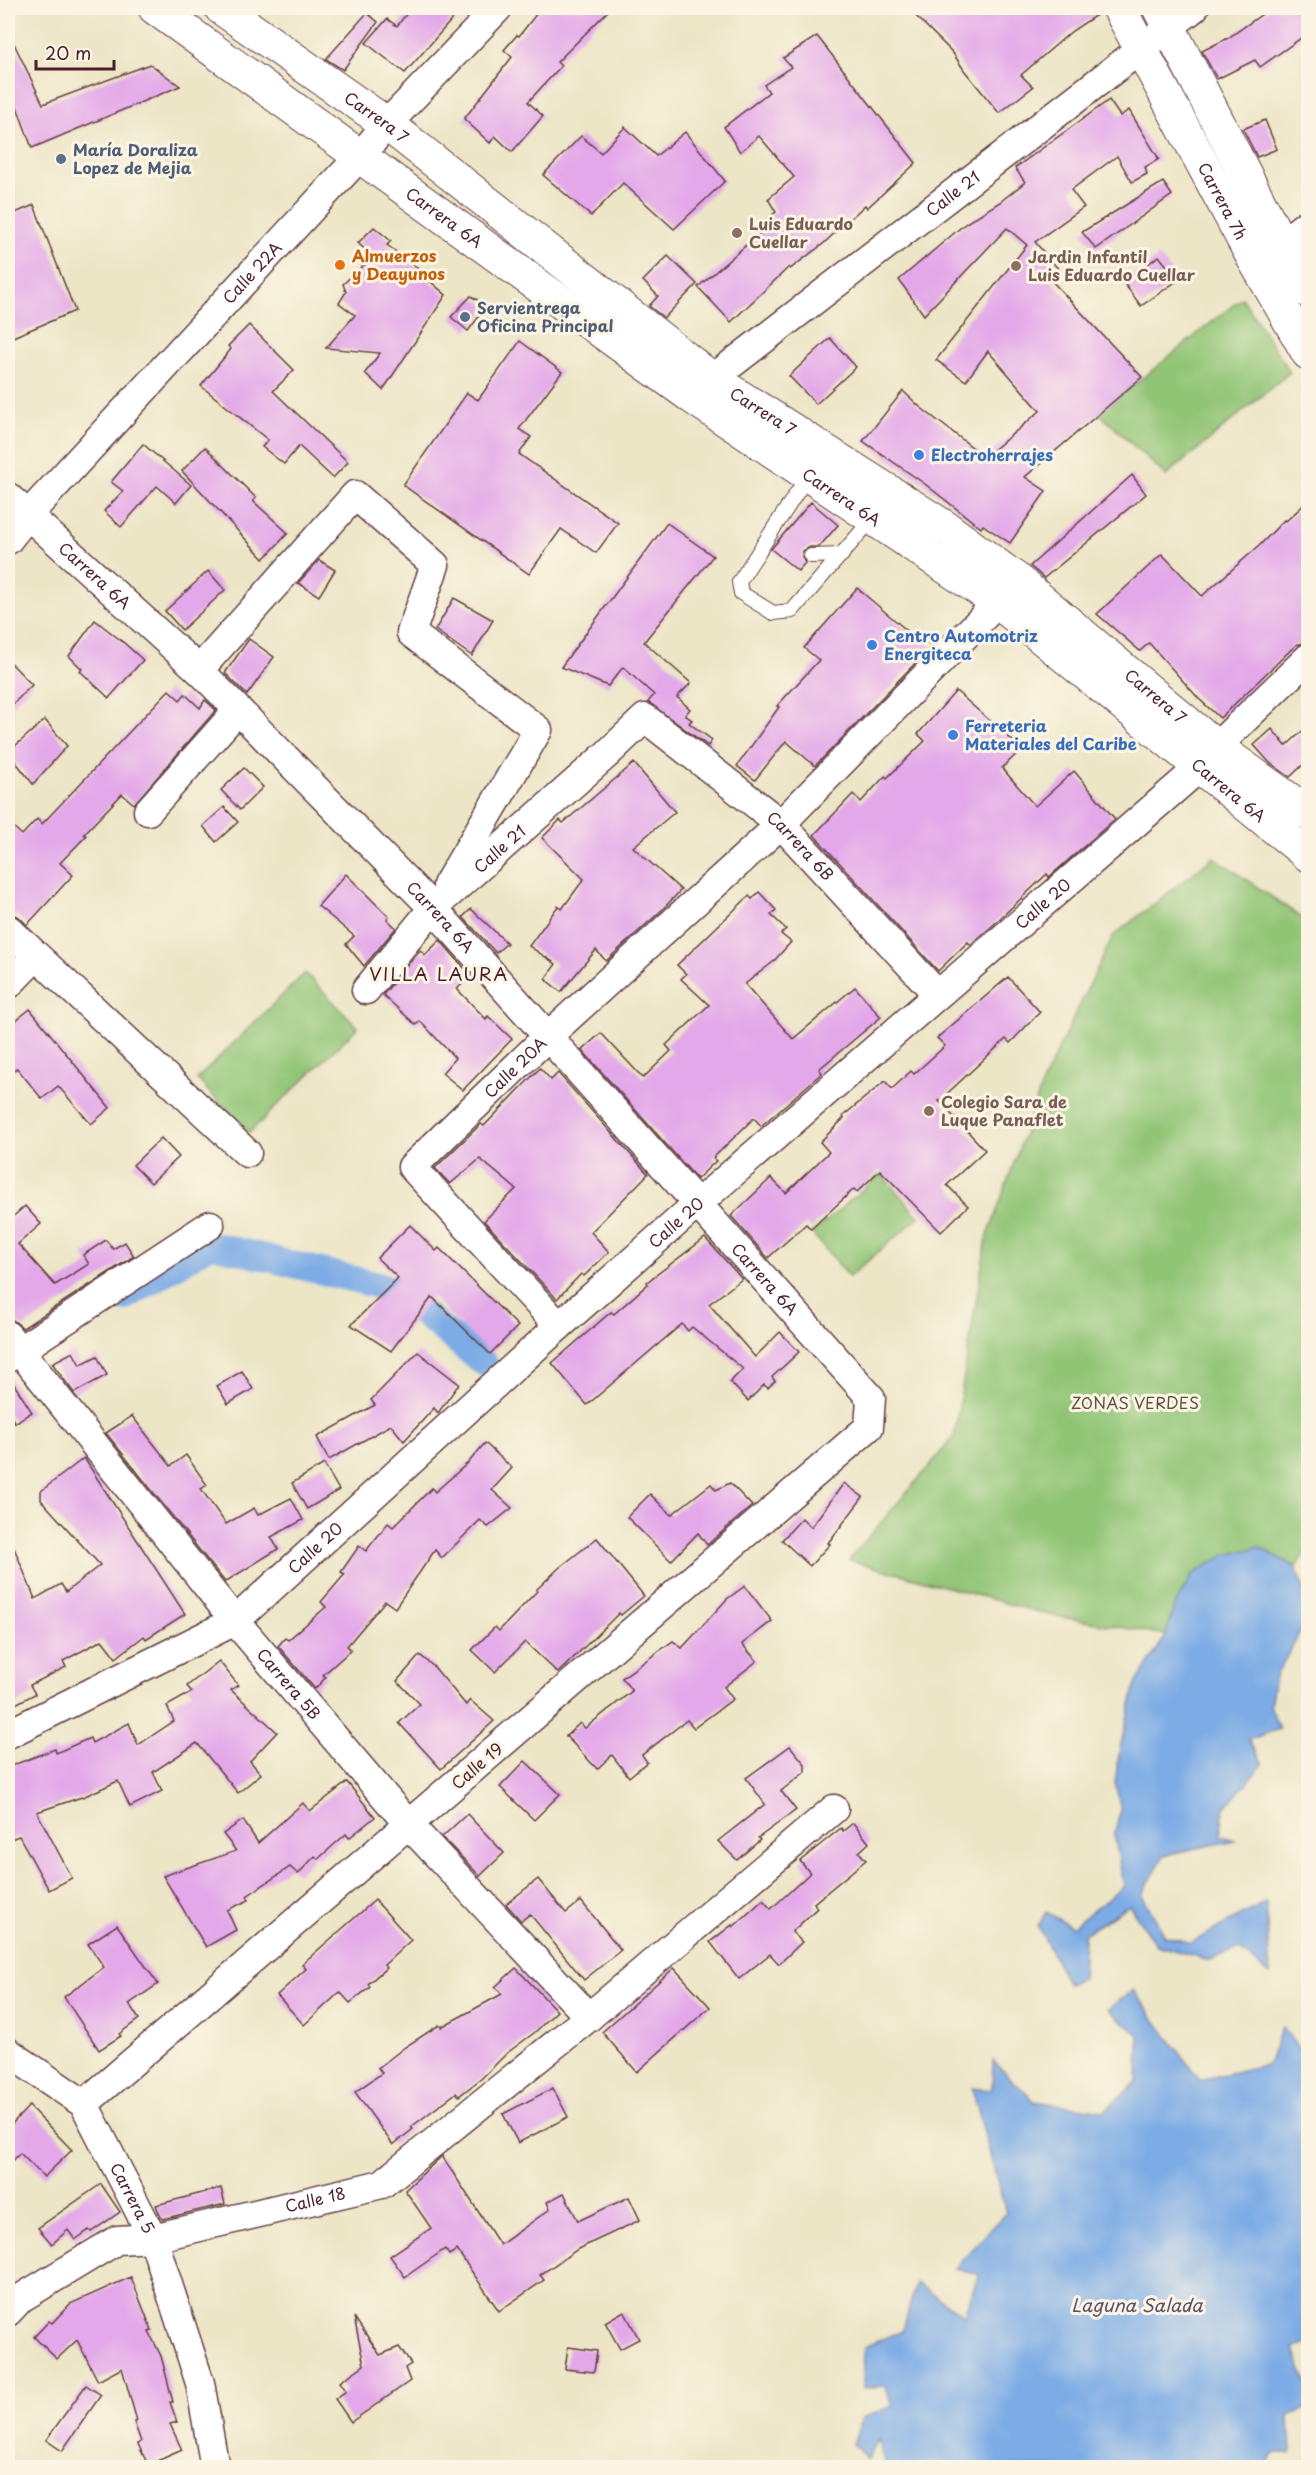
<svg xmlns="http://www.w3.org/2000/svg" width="1316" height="2475" font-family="'Playpen Sans',sans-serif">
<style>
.green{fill:#91c576;stroke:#6e7250;stroke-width:1.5}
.water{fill:#7babe5;stroke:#626588;stroke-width:1.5}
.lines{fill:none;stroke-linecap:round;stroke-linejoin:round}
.canal{stroke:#7babe5;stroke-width:27}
.building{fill:#e3a8e9}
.service-casing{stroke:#623d42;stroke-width:16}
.minor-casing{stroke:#623d42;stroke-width:31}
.tertiary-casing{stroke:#623d42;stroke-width:35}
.secondary-casing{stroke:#623d42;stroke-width:35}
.service{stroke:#fff;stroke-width:14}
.minor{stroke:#fff;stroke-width:28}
.tertiary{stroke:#fff;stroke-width:33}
.secondary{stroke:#fff;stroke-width:33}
.service-dot{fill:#5c6f8a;stroke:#fcf5e5;stroke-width:2}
.education-dot{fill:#8d6e63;stroke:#fcf5e5;stroke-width:2}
.food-dot{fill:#e8710a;stroke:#fcf5e5;stroke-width:2}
.shop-dot{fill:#3f7fe0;stroke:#fcf5e5;stroke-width:2}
.labels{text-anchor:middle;stroke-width:6;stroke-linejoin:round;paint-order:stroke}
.street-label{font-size:16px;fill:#4a1f2b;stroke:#fcf5e5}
.service-label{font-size:16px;font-weight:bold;fill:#4e5e75;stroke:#fcf5e5;text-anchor:start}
.education-label{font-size:16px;font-weight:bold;fill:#785e54;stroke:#fcf5e5;text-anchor:start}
.food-label{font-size:16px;font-weight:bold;fill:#c56008;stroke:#fcf5e5;text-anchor:start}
.shop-label{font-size:16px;font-weight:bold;fill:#366cbe;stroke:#fcf5e5;text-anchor:start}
.park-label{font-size:16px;fill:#5f5142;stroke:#fcf5e5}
.neighbourhood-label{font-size:18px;letter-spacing:1.5px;fill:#4a1f2b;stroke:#fcf5e5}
.water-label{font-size:18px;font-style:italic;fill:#5b506c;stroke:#fcf5e5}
</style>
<rect width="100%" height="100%" fill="#fcf5e5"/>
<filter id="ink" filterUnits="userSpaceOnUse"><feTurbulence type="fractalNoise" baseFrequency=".0167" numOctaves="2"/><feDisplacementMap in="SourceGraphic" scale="12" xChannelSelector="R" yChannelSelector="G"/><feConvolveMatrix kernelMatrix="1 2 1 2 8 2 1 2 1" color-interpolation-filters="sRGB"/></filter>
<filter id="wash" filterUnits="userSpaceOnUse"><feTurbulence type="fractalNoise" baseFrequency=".008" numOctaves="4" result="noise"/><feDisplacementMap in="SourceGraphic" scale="24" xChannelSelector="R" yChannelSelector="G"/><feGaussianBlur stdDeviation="1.35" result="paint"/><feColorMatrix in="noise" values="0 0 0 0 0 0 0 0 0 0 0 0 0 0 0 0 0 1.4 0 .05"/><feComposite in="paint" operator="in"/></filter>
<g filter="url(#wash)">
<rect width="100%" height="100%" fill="#ece5c6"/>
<g class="green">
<polygon points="1242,298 1290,372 1166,476 1099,413"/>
<polygon points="1214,857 1308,922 1308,1548 1296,1567 1258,1547 1175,1605 1166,1635 1049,1615 849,1560 954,1437 986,1241 1044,1079 1113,936"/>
<polygon points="305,973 358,1027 249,1133 197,1079"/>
<polygon points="881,1174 919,1217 849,1277 812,1233"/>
</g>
<g class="water">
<polygon points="1258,1547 1296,1567 1308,1601 1308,1609 1295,1642 1275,1677 1270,1705 1279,1729 1248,1740 1263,1764 1224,1809 1220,1835 1235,1840 1164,1855 1142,1895 1165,1936 1191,1943 1266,1902 1270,1975 1239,1949 1209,1960 1156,1945 1129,1905 1084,1934 1082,1979 1068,1984 1038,1926 1046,1912 1072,1927 1124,1886 1114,1834 1121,1810 1115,1782 1120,1748 1136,1684 1166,1635 1175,1605 1193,1574 1223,1556"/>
<polygon points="1133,1990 1200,2080 1268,2064 1282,2027 1308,2060 1308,2344 1293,2348 1308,2386 1308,2408 1289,2416 1291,2453 1273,2453 1268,2468 875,2467 885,2465 879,2440 867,2459 853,2444 862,2418 893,2406 885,2386 863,2388 864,2347 903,2330 916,2283 964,2315 979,2274 955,2268 1006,2213 972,2088 992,2090 993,2061 1034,2101 1104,2111 1138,2081 1139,2035 1108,2009"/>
</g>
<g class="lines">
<polyline class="canal" points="124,1298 210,1244 393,1289 484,1363"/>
</g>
<g id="blocks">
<g class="building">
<polygon points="411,8 462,8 405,73 366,43 387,19 397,26"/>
<polygon points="541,8 611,8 557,62 561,66 528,102 543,116 512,152 495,136 490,143 464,119 512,57 504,50 517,35 519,36"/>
<polygon points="908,8 1100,8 1101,12 1072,31 1021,75 1033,87 999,113 964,70 953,53"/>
<polygon points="1271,8 1308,8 1308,33 1260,67 1255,60 1217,79 1202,51 1228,38"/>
<polygon points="367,13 378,22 343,70 326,59"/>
<polygon points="8,31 43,104 150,64 180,86 32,148 16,104 8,107"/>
<polygon points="817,36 916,163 867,208 865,205 823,244 790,269 789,267 731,322 698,287 760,233 756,227 776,212 768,199 794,177 759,136 740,152 724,127 769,92 764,85 791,67 783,58"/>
<polygon points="1109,100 1120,116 1129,110 1159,159 1145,167 1147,174 1132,182 1117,156 1071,190 1084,207 1035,242 1060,271 1050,279 1142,377 1025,477 1046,491 1010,543 983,525 981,528 925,484 863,441 903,391 920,407 985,457 1040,411 988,351 966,381 936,360 1027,245 1007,228 924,315 899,280 966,223 1000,202 1025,182 1015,168"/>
<polygon points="1265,120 1277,149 1257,157 1243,129"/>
<polygon points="625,127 656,156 685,132 725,181 674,229 623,183 591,216 543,175 581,136 601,153"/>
<polygon points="1163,182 1172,195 1096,249 1082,232"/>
<polygon points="34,205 75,311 8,339 8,216"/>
<polygon points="374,227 391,241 387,245 424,273 423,275 446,295 383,390 365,373 380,353 326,348 355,315 339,303 346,292 343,284 373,257 358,243"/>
<polygon points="668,256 697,284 664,318 649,306 658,296 643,281"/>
<polygon points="1159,256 1178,280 1141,306 1123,282"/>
<polygon points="471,296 487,306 468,331 451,317"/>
<polygon points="249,325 294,370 273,391 348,462 333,478 299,446 284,464 262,447 268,440 201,386 231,349 228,346"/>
<polygon points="830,338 856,367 816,404 789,376"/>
<polygon points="520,341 562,372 519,429 531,437 519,454 618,523 596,553 561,529 529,574 403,485 467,393 478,400"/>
<polygon points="143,444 191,485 176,503 157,486 121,527 104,511 123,491 111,482"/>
<polygon points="205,447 256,498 253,501 288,533 264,559 182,471"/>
<polygon points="1132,475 1146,494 1044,578 1030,566"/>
<polygon points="1308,501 1308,642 1296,645 1220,718 1199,699 1149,643 1140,651 1097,614 1162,554 1202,596 1260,545 1284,520 1286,521"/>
<polygon points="811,502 838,525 819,547 810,547 803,551 802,557 805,563 798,571 771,549"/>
<polygon points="667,523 713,556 644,642 691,683 677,697 690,709 685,715 692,720 689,723 712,740 708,746 648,702 654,695 623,667 608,686 561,667"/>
<polygon points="319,560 335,570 319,596 298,583"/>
<polygon points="208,571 225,590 182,630 165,611"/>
<polygon points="857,588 918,640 920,637 932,646 815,766 786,741 755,780 737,766 779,707 777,706 819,660 804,648"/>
<polygon points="454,598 493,620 472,656 435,630"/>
<polygon points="95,620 123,642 143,660 109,698 80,671 82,669 69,656"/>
<polygon points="249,639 274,657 247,695 225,673"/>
<polygon points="8,660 32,685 8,709"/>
<polygon points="169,690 180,700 185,694 200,708 205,700 216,710 134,804 122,794 84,834 86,836 60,863 73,875 27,925 19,917 9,913 8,911 8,822 22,835 37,819 42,824"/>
<polygon points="956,691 1022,749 1002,768 1035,806 1074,771 1115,819 1049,877 1047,874 990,928 970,945 968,942 938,971 814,835 853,794 861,802 885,776 887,778 925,741 918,734"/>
<polygon points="45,720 67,746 33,784 8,752"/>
<polygon points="1308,726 1308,760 1290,777 1269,762 1254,745 1272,729 1286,746"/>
<polygon points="634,763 675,812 633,847 681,890 663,909 606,961 596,950 561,992 545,979 556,964 529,946 558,906 562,909 584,879 542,838 560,820 563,823"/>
<polygon points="244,768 263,787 240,810 221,790"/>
<polygon points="224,807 238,822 216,842 203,826"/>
<polygon points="346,874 389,917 387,919 396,928 364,966 346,944 354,936 318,906"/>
<polygon points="759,892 776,910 771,915 786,929 781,934 791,942 773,962 745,984 793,1039 855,987 881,1017 819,1069 822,1073 761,1126 754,1118 713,1158 716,1161 697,1179 582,1050 601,1033 643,1078 671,1051 666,1045 709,1005 681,979 686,974 677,965 749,896 752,899"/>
<polygon points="471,909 507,943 496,953 463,917"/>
<polygon points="440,940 471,976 457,989 486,1019 488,1016 512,1039 463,1090 442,1073 455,1058 420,1021 416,1025 383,995 420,950 425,955"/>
<polygon points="1008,977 1040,1012 1010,1043 1006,1039 939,1101 985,1150 947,1185 968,1206 941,1232 880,1170 857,1192 854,1189 811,1229 806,1224 768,1258 731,1216 771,1178 786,1193 829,1152 820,1142 844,1118 843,1116 885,1081 892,1089 911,1071 914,1074 945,1046 937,1038"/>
<polygon points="30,1009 110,1108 91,1124 58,1086 42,1099 17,1068 8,1076 8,1027"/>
<polygon points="540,1068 551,1080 558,1073 648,1174 591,1232 609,1252 584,1276 581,1274 557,1299 484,1221 516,1189 480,1159 450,1184 435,1168 481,1124 484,1126"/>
<polygon points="161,1138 179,1157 151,1183 133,1165"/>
<polygon points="25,1206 41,1224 18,1244 55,1285 89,1264 83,1255 106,1240 113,1249 125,1242 134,1256 23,1328 8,1316 8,1221"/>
<polygon points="410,1225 436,1251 439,1248 518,1326 490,1354 432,1297 391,1351 351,1325 398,1278 377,1258"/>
<polygon points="705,1238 742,1279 709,1304 755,1357 780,1332 799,1352 772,1377 775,1381 768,1388 764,1385 748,1401 730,1382 743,1369 692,1327 688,1331 682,1324 587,1405 552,1363 611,1312 614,1314 648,1284 647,1282"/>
<polygon points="73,1352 80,1365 97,1356 107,1375 74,1393 52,1363"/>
<polygon points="418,1352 459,1384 438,1413 434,1408 404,1441 391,1425 329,1460 317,1437 375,1405 371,1400"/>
<polygon points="242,1371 253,1389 228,1404 217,1386"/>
<polygon points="8,1375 32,1412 15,1423 8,1412"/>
<polygon points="132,1416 171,1466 186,1455 207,1485 201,1489 226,1524 254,1508 258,1515 291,1498 303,1520 271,1537 278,1549 225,1582 106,1433"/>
<polygon points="485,1443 512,1468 492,1490 512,1508 488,1527 480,1520 442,1558 435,1550 395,1608 385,1601 347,1646 351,1650 323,1675 326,1677 315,1689 278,1646 285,1638 288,1640 326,1607 321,1602 345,1574 341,1572 359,1546 366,1551 388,1523 393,1527 432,1488 435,1492 469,1462"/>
<polygon points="84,1458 185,1614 146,1639 144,1636 116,1658 102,1640 63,1661 66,1667 30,1685 35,1694 8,1708 8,1533 35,1599 61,1584 66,1592 100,1565 41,1500 41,1491"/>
<polygon points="324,1464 339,1490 307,1509 292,1483"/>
<polygon points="730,1483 752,1506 707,1545 698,1533 671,1561 627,1517 650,1494 671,1515 711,1484 716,1490"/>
<polygon points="844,1483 863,1497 828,1543 830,1544 810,1566 782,1540 802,1518 811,1527"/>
<polygon points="597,1538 644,1596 621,1615 619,1613 558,1673 525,1642 495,1672 472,1650 495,1627 499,1631 537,1591 536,1590 559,1568"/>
<polygon points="745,1586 772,1621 742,1644 757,1661 724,1687 733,1699 694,1728 687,1720 642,1755 647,1762 629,1777 612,1755 597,1769 566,1736 580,1723 585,1728 632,1691 622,1678 673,1641 682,1648 727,1599"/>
<polygon points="420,1655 435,1668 466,1705 470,1700 494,1721 441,1769 399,1723 420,1704 397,1681"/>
<polygon points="219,1661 238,1685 231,1690 277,1732 250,1761 261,1774 238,1793 197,1743 153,1772 162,1791 130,1807 118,1781 85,1796 37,1812 72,1878 49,1890 19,1836 8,1840 8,1767 55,1749 56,1753 90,1738 92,1743 129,1723 138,1745 174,1721 167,1706 192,1692 187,1686"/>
<polygon points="790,1746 805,1764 805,1772 781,1791 796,1810 758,1838 760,1840 737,1860 718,1841 765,1804 746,1778"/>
<polygon points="525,1761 560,1794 534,1820 500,1787"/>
<polygon points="347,1782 375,1817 349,1838 346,1834 318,1859 315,1856 298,1874 290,1867 247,1896 249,1900 227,1910 236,1930 206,1947 163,1876 236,1851 223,1834 243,1820 258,1843 303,1803 310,1811"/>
<polygon points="467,1814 504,1853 480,1876 442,1837"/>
<polygon points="853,1823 869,1843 859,1852 866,1860 814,1903 817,1908 792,1932 802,1942 779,1964 770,1954 739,1979 710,1942 732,1925 733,1927 763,1900 771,1909 810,1873 800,1861 841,1828 843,1831"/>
<polygon points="538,1879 566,1913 581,1901 621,1950 584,1980 530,1914 521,1921 506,1904"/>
<polygon points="375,1900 411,1940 384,1965 386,1968 368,1984 370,1987 350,2003 340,1992 304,2025 277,1995 306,1969 302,1964"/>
<polygon points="117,1925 158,1984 129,2004 139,2019 119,2034 121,2036 99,2050 64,1997 104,1967 88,1944"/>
<polygon points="516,1968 557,2011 534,2033 507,2053 482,2078 459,2096 456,2093 411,2127 413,2129 393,2145 355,2092 382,2073 378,2068 405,2047 439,2025 441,2027 502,1994 495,1987"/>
<polygon points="674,1968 710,2007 637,2072 602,2032"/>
<polygon points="553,2088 568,2117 518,2143 503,2114"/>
<polygon points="29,2106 72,2150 44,2177 20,2153 8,2166 8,2128"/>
<polygon points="442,2156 500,2245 550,2209 547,2202 564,2193 578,2221 629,2197 640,2220 578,2249 540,2275 544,2280 499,2311 457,2250 449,2255 445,2249 405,2277 390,2256 431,2228 405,2190"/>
<polygon points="101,2184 120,2212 91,2232 89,2230 75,2240 68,2230 52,2244 38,2228"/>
<polygon points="221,2188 225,2204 162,2219 159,2213 156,2205"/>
<polygon points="131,2277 152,2331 149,2332 161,2356 173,2402 170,2402 177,2422 170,2424 182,2450 148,2465 138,2444 141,2442 134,2422 137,2421 122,2368 98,2381 77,2340 57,2359 34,2337 49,2321 52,2323 70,2304"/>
<polygon points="624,2311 639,2339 620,2349 605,2322"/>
<polygon points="354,2317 380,2355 399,2347 411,2364 405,2368 410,2381 351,2422 335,2399 346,2391 340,2382 364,2365"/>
<polygon points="568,2347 597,2351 594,2372 565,2369"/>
<polygon points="86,2385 101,2395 62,2451 46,2440"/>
</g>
</g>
</g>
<g filter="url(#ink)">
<use href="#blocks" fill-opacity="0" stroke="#623d42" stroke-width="1.5"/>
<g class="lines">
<defs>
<g id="service">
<polyline points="809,474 739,582 741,593 773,613 792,611 874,517"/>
<polyline points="811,556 842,555"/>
</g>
<g id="minor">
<polyline points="1281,244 1308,223"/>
<path id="s1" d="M712,379L1194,8"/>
<path id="s2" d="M8,497L199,670L433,908L871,1398L869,1427L84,2104"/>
<path id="s3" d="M8,540L27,516L361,155L387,124L498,8"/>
<polyline points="199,670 355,495 435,565 411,633 538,730 447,885"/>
<polyline points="148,811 237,711"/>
<polyline points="8,929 247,1153"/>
<polyline points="8,985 35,957"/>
<path id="s4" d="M366,990L433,908L606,755L645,718L781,824L937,994"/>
<path id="s5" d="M559,1326L412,1167L547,1037L781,824L998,602L1011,585"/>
<path id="s6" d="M8,1336L235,1621L409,1825L589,2017"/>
<polyline points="8,1358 210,1225"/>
<path id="s7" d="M8,1734L235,1621L559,1326L696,1205L1199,768L1216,747L1308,658"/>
<path id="s8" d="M8,2052L84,2104L153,2238L200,2383L215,2468"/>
<path id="s9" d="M8,2312L21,2298L117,2240L153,2238L382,2184L589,2017L834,1809"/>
</g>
<g id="tertiary">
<path id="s10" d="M1119,8L1252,256L1308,353"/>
<polyline points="1159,8 1281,244 1308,291"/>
</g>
<g id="secondary">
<path id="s11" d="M155,8L692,397L998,602L1308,855"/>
<path id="s12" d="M221,8L387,124L712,379L948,529L1016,579L1216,747L1308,813"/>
</g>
</defs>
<use href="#service" class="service-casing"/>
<use href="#minor" class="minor-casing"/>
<use href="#tertiary" class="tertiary-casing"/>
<use href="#secondary" class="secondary-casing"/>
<use href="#service" class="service"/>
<use href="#minor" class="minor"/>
<use href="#tertiary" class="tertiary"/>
<use href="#secondary" class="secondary"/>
</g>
</g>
<g class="service-dot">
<circle cx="61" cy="159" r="6"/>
<circle cx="465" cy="317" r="6"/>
</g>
<g class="education-dot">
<circle cx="737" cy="233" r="6"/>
<circle cx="1016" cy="266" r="6"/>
<circle cx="929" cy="1111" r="6"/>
</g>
<circle class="food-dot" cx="340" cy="265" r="6"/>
<g class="shop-dot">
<circle cx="919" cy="455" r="6"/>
<circle cx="872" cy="645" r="6"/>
<circle cx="953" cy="735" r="6"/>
</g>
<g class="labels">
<g class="street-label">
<text dy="6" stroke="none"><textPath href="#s12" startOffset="190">Carrera 7</textPath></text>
<text dy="6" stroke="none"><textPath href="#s1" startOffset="304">Calle 21</textPath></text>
<text dy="6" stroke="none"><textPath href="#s10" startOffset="219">Carrera 7h</textPath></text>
<text dy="6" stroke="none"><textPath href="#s11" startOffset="357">Carrera 6A</textPath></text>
<text dy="6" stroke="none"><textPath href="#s3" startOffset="362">Calle 22A</textPath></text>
<text dy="6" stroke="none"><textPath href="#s12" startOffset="676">Carrera 7</textPath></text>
<text dy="6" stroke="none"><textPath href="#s11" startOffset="843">Carrera 6A</textPath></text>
<text dy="6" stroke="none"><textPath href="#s2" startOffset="117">Carrera 6A</textPath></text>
<text dy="6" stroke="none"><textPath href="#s12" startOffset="1162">Carrera 7</textPath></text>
<text dy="6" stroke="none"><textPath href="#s11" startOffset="1329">Carrera 6A</textPath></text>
<text dy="6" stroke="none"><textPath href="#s4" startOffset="592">Carrera 6B</textPath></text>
<text dy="6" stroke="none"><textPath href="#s4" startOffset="195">Calle 21</textPath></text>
<text dy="6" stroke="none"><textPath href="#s7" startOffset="1334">Calle 20</textPath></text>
<text dy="6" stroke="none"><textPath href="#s2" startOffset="603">Carrera 6A</textPath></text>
<text dy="6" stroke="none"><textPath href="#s5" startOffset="360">Calle 20A</textPath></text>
<text dy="6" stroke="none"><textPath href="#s7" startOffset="848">Calle 20</textPath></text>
<text dy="6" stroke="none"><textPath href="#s2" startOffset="1089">Carrera 6A</textPath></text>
<text dy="6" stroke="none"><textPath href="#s7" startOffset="362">Calle 20</textPath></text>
<text dy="6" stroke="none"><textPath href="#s6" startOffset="447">Carrera 5B</textPath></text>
<text transform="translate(477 1766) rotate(-41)" y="6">Calle 19</text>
<text dy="6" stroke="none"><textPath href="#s8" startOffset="198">Carrera 5</textPath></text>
<text dy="6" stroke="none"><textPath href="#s9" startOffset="334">Calle 18</textPath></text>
</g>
<g class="service-label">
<text x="73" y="156">María Doraliza<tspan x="73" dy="18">Lopez de Mejia</tspan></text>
<text x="477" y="314">Servientrega<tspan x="477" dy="18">Oficina Principal</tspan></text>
</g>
<g class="education-label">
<text x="749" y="230">Luis Eduardo<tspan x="749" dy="18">Cuellar</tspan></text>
<text x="1028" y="263">Jardin Infantil<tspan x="1028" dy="18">Luis Eduardo Cuellar</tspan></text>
<text x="941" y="1108">Colegio Sara de<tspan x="941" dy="18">Luque Panaflet</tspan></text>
</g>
<g class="food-label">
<text x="352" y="262">Almuerzos<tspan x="352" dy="18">y Deayunos</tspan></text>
</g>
<g class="shop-label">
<text x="931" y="461">Electroherrajes</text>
<text x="884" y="642">Centro Automotriz<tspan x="884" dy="18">Energiteca</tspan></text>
<text x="965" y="732">Ferreteria<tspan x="965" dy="18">Materiales del Caribe</tspan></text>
</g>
<g class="park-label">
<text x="1135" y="1409">ZONAS VERDES</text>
</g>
<g class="neighbourhood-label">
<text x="439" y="981">VILLA LAURA</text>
</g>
<g class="water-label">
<text x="1137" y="2312">Laguna Salada</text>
</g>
</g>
<rect width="1316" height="2475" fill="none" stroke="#fcf5e5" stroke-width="30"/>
<path d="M36 60v9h78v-9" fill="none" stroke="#4a1f2b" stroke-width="3"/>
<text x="45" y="60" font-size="18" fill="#4a1f2b" stroke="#fcf5e5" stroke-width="4.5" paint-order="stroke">20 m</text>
</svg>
